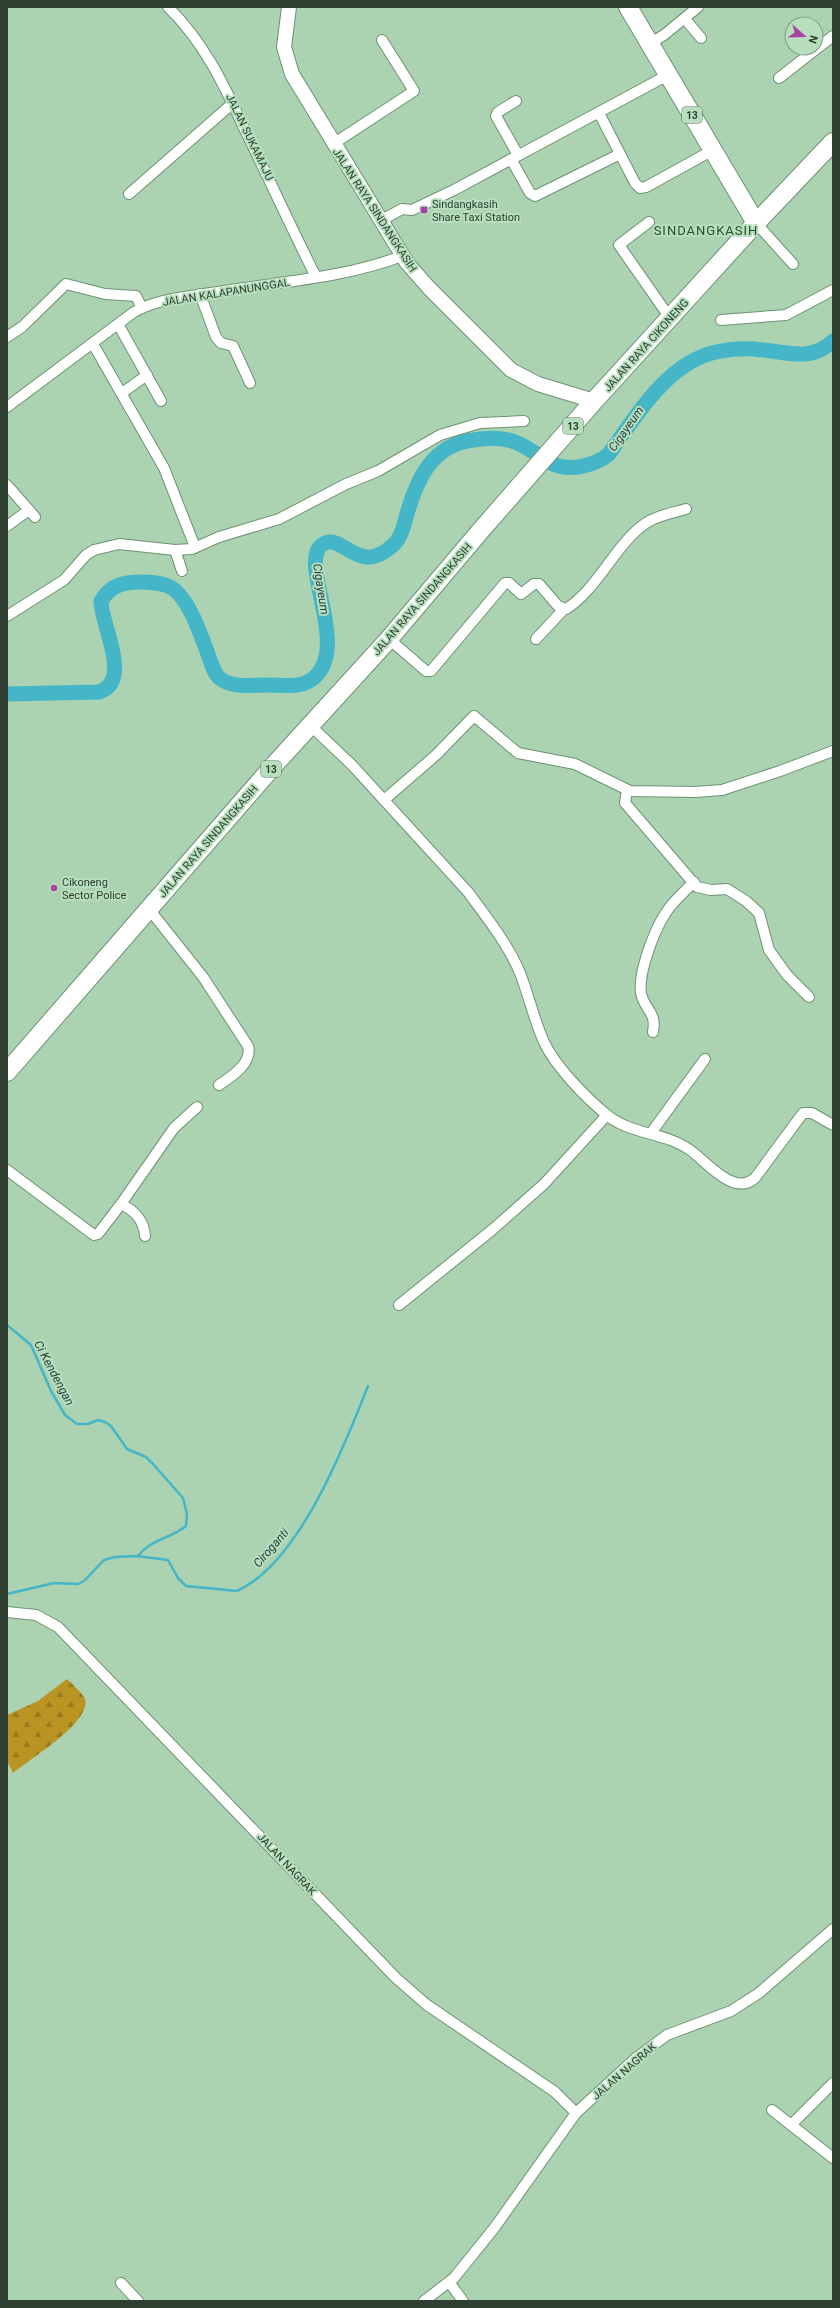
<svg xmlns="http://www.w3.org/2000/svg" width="840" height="2308" font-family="Roboto,sans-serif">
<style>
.forest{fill:url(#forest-firs)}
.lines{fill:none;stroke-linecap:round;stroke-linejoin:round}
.stream{stroke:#44b6c7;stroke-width:2.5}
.river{stroke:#44b6c7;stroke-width:15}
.street-casing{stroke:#6d9273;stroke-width:12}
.secondary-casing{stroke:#6d9273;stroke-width:16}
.highway-casing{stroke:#6d9273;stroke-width:20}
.street{stroke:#fff;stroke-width:10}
.secondary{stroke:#fff;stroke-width:14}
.highway{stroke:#fff;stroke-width:18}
.poi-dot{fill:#a841a4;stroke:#b7dfbd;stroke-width:1.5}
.labels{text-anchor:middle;stroke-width:4;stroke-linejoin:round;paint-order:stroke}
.shield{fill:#b7dfbd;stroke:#576e5a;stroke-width:1}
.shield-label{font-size:10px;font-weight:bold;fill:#2e3e30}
.street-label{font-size:11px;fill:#2e3e30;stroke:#b7dfbd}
.poi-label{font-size:11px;fill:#2e3e30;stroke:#b7dfbd;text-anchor:start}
.water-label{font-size:12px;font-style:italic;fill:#253e42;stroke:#b7dfbd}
.quarter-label{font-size:13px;letter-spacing:1px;fill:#2b4e32;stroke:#b7dfbd}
</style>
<defs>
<pattern id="forest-firs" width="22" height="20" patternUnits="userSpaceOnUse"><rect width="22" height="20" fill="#b99423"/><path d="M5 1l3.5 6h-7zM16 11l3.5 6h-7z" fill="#977a1f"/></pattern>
</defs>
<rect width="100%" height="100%" fill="#abd2b1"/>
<path class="forest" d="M67,1679C72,1684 80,1691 84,1697C96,1720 28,1760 13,1773L7,1761V1715L38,1701Z"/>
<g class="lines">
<g class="stream">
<path d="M7,1325L31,1345L51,1391L65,1415L77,1424H88L98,1420L105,1422L111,1426L127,1449L146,1457L153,1464L183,1498L187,1514L186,1526C170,1539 151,1539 138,1556"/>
<path d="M7,1594L54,1583L78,1584L84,1581L104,1560L115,1557L137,1556L168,1560L178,1578L186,1586L237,1591C299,1563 344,1447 368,1386"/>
</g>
<path class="river" d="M7,694L99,692C133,681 101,625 101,601C111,585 123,582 141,582C150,582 160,583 168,586C188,594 202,638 209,657C212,665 214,675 222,680C235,688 254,685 269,685C282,685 300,688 311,680C355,649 293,557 325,543C344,535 359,576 392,546C401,539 404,525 407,514C417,479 432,445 473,440C485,438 499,437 512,441C528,446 539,457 553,464C570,472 596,465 609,454C635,417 668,362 716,352C730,349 748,348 762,350C788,352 811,362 833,341"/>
<defs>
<g id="street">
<path d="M168,7C204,42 224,85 245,130C269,179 292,229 316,277"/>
<polyline points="685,19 701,38"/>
<polyline points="649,44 664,35 698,7"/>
<polyline points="779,78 833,36"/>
<polyline points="516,101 498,112 496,116 518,155"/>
<polyline points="599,113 635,183 640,188 646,187 713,150"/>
<polyline points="333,144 414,91 382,40"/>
<polyline points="511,159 530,193 535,196 620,154"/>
<polyline points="129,194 233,103"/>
<polyline points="380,221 402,209 412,210 454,190 668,75"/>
<polyline points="649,222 619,245 670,318"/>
<polyline points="756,223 793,264"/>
<polyline points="200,294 216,337 221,343 233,346 250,383"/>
<polyline points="721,320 786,315 833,290"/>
<polyline points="118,324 161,401"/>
<polyline points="7,337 22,327 66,284 105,294 136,296 142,308"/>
<polyline points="93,344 164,468 195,547"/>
<polyline points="122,393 147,375"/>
<path d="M7,407L134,312C157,299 185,297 211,293C275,282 341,279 402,256"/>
<polyline points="7,485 35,517"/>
<polyline points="7,526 29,510"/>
<polyline points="175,550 182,571"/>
<polyline points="7,616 64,580 86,555 94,550 119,544 175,550 192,549 219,537 279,519 346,484 378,471 440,435 480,423 524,421"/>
<path d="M389,639L426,671H431L505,583H509L521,594L534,584H539L558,606L566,609C598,589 616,543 646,523C658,515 673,513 686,509"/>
<polyline points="536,639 564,609"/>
<path d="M311,726L351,764L468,892C487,918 508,944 520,973C529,996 534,1020 544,1042C555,1066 586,1098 607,1115C631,1135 665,1132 690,1150C707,1162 734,1197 755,1178L803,1113H812L833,1125"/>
<polyline points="627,790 625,803 697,887 711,890 727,889 746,901 759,913 769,950 787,975 809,997"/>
<polyline points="384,800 436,755 474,716 518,753 575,764 630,791 695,792 722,790 780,771 833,751"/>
<path d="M149,909L203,977L248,1046C253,1063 231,1077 219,1085"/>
<path d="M653,1032C657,1011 644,1010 641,993C638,973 654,931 665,914C672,902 684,892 694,882"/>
<polyline points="651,1133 705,1059"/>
<path d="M7,1170L94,1235L98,1234L121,1204C135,1211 144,1220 145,1236"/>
<polyline points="121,1204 174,1128 197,1107"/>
<polyline points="399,1305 492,1230 544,1184 607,1115"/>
<polyline points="7,1612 36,1615 58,1627 396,1978 427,2005 555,2092 576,2113"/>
<polyline points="772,2110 833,2158"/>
<polyline points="791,2125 833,2083"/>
<polyline points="449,2282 463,2301"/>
<polyline points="121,2283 138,2301"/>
<polyline points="424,2301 454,2278 495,2227 576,2113 636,2058 667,2035 731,2011 759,1993 833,1929"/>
</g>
<polyline id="secondary" points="289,7 284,47 292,74 407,263 429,288 511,370 538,384 594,401"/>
<g id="highway">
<polyline points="628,7 756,223"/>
<polyline points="7,1072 275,764 389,639 482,529 594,401 756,223 833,142"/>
</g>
</defs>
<use href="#street" class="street-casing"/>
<use href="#secondary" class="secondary-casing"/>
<use href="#highway" class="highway-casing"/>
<use href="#street" class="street"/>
<use href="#secondary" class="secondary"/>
<use href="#highway" class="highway"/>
</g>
<g class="poi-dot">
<rect x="420" y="206" width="8" height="8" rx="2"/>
<circle cx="54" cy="888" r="4"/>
</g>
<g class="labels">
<g class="shield">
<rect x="682" y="107" width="20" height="16" rx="3"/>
<rect x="563" y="418" width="20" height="16" rx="3"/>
<rect x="261" y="761" width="20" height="16" rx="3"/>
</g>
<g class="shield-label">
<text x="692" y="119">13</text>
<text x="573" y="430">13</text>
<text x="271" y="773">13</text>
</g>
<g class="street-label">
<text transform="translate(250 137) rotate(64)" y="4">JALAN SUKAMAJU</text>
<text transform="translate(375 210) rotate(57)" y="4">JALAN RAYA SINDANGKASIH</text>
<text transform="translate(226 292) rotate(-9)" y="4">JALAN KALAPANUNGGAL</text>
<text transform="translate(646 345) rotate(-48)" y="4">JALAN RAYA CIKONENG</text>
<text transform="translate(422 599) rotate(-49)" y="4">JALAN RAYA SINDANGKASIH</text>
<text transform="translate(208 841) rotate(-49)" y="4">JALAN RAYA SINDANGKASIH</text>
<text transform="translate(287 1864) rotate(47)" y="4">JALAN NAGRAK</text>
<text transform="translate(624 2071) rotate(-41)" y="4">JALAN NAGRAK</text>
</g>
<g class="poi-label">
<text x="432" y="208">Sindangkasih<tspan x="432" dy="13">Share Taxi Station</tspan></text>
<text x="62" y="886">Cikoneng<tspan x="62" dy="13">Sector Police</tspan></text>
</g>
<g class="water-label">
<text transform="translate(626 429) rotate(-55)" y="4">Cigayeum</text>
<text transform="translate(321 589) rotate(81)" y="4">Cigayeum</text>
<text transform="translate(54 1373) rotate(62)" y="4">Ci Kendengan</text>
<text transform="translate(271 1548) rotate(-49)" y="4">Ciroganti</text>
</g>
<g class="quarter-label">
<text x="706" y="235">SINDANGKASIH</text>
</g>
</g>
<rect width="840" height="2308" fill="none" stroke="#2e3e30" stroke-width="16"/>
<g transform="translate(804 36) rotate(110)"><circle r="19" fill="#b7dfbd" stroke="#809f85"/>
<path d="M0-3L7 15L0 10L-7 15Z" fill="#a841a4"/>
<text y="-6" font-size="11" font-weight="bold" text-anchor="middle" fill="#2e3e30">N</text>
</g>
</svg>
